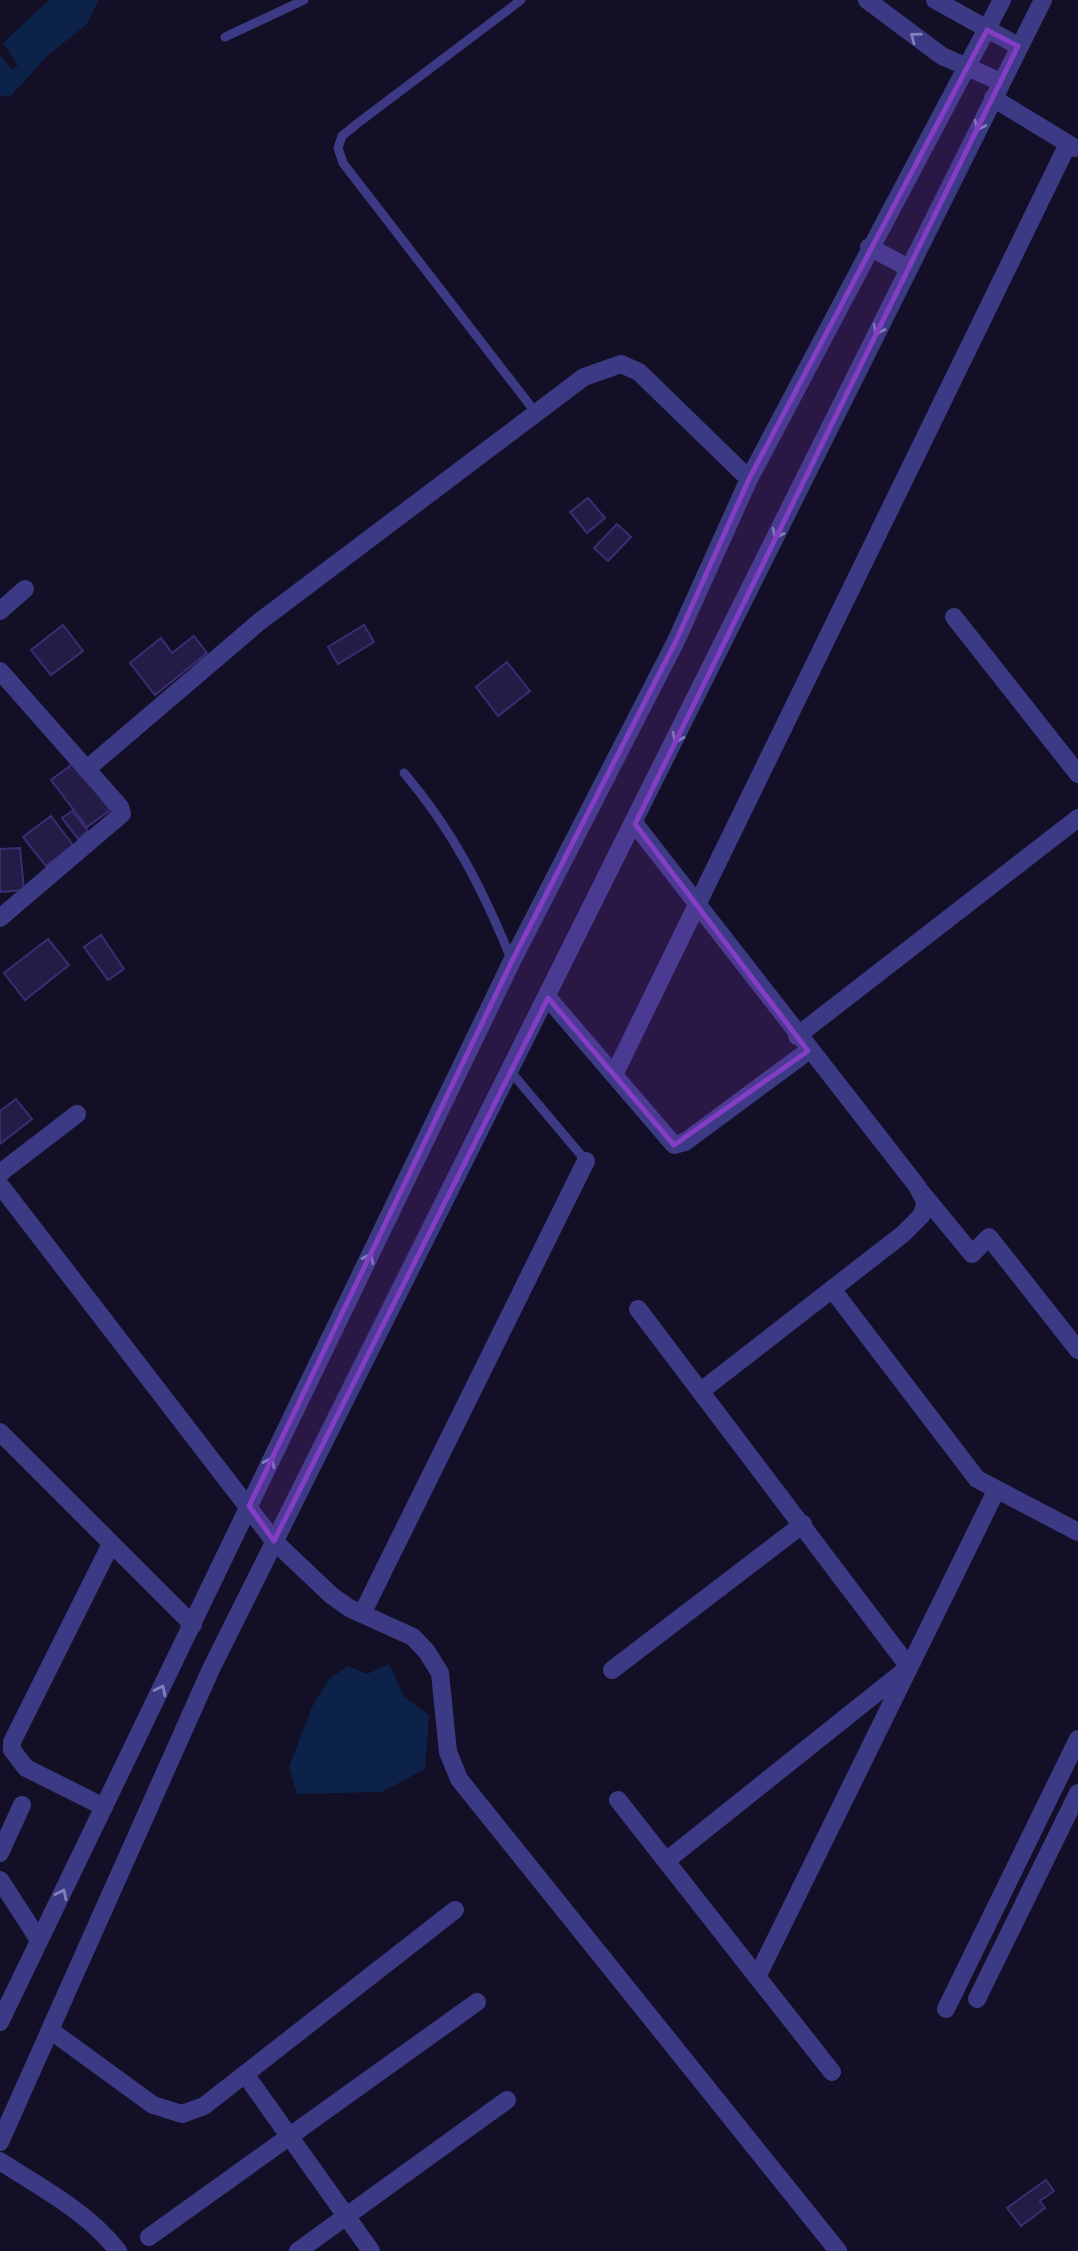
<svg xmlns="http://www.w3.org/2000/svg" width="1078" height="2251" font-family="Roboto,sans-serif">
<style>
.water{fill:#0c2248}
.building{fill:#241b47;stroke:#3b2d73;stroke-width:2}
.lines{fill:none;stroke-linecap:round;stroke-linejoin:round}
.service{stroke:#3d3a85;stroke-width:9}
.minor{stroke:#3d3a85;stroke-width:18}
.tertiary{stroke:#3d3a85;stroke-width:18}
.oneway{stroke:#837fbc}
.marked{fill:#843dc5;fill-opacity:0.2;stroke:#843dc5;stroke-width:5;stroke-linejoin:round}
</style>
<rect width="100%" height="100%" fill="#130f26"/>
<g class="water">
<polygon points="49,0 99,0 86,25 48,55 10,97 0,95 0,55 12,69 18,65 3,43"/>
<polygon points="389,1664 404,1697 429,1715 425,1769 382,1792 297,1794 289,1767 312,1707 329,1679 348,1666 367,1674"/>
</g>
<g class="building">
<polygon points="588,498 605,518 587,533 570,512"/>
<polygon points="617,524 631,537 608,561 594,548"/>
<polygon points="63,625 83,651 51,675 31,650"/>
<polygon points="364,625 374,642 338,664 328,647"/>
<polygon points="194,636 207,653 155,695 130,663 161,638 172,653"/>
<polygon points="507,662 530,691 498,716 476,687"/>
<polygon points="74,763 110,810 87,827 51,780"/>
<polygon points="72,811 88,831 78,839 62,818"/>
<polygon points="51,816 73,845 46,866 23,837"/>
<polygon points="20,848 24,890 0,892 0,849"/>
<polygon points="101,935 124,969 108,980 84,947"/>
<polygon points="48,939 69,965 25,1000 4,973"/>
<polygon points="16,1099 32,1119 0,1144 0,1111"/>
<polygon points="1046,2180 1054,2191 1040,2201 1045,2208 1021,2226 1007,2208"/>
</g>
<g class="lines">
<g class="service">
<polyline points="521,0 358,123 342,136 338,148 343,163 536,413"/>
<polyline points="225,37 304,0"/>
<path d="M404,773C453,830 484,892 512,961"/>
<polyline points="511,1072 586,1161"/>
</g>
<g class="minor">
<polyline points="993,98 1075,148"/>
<polyline points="0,611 25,589"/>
<polyline points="954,617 1078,774"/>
<polyline points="0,671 120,807 122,814 0,918"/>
<polyline points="88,768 259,622 584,377 621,364 639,372 749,479"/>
<polyline points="635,824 917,1186 926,1203 921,1216 903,1234 701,1391"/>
<polyline points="548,998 674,1145 685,1142 808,1051"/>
<polyline points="797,1036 1078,818"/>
<polyline points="614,1075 1068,144"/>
<polyline points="0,1173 77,1114"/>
<polyline points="0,1185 274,1541 331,1595 349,1608 413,1637 427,1652 440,1673 448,1752 459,1779 838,2251"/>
<polyline points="921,1192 972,1254 989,1237 1078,1350"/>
<polyline points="832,1289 977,1479 1078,1532"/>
<polyline points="638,1309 909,1667 666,1861"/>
<polyline points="0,1432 193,1625"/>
<polyline points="362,1614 586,1161"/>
<polyline points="612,1670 803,1524"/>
<polyline points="618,1800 832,2072"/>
<polyline points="104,1807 26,1768 12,1750 12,1742 111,1544"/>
<polyline points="0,1853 22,1805"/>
<polyline points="0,1880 39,1940"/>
<polyline points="757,1977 996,1491"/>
<polyline points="977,1999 1078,1793"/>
<polyline points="946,2009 1078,1739"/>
<polyline points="50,2030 153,2105 182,2114 204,2106 455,1910"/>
<polyline points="245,2074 371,2251"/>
<path d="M0,2161C41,2188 88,2212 118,2251"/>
<polyline points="149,2237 477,2002"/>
<polyline points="298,2251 507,2100"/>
</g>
<g class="tertiary">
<polyline points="867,0 942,56 1001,82"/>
<polyline points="935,0 1018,46"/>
<polyline points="869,247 909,268"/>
<polyline points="0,2022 512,961 676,641 749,479 1002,0"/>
<polyline points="0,2142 211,1669 1043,0"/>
</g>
</g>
<defs><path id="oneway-chevron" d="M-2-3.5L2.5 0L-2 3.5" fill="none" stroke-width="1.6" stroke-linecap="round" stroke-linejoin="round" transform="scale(1.75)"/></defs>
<g class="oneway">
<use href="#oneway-chevron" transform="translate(915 37) rotate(-143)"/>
<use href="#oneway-chevron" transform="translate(979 126) rotate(116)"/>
<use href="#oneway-chevron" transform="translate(878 330) rotate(116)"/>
<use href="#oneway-chevron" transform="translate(777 534) rotate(116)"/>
<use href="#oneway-chevron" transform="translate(677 738) rotate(116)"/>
<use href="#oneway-chevron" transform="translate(369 1258) rotate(-64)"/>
<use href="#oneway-chevron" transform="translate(270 1462) rotate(-64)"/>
<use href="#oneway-chevron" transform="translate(161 1690) rotate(-64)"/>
<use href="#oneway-chevron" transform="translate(62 1894) rotate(-64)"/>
</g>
<path class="marked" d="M987,30L1018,46L635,824L808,1051L674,1145L548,998L274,1541L249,1506L512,961L676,641L749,479Z"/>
</svg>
